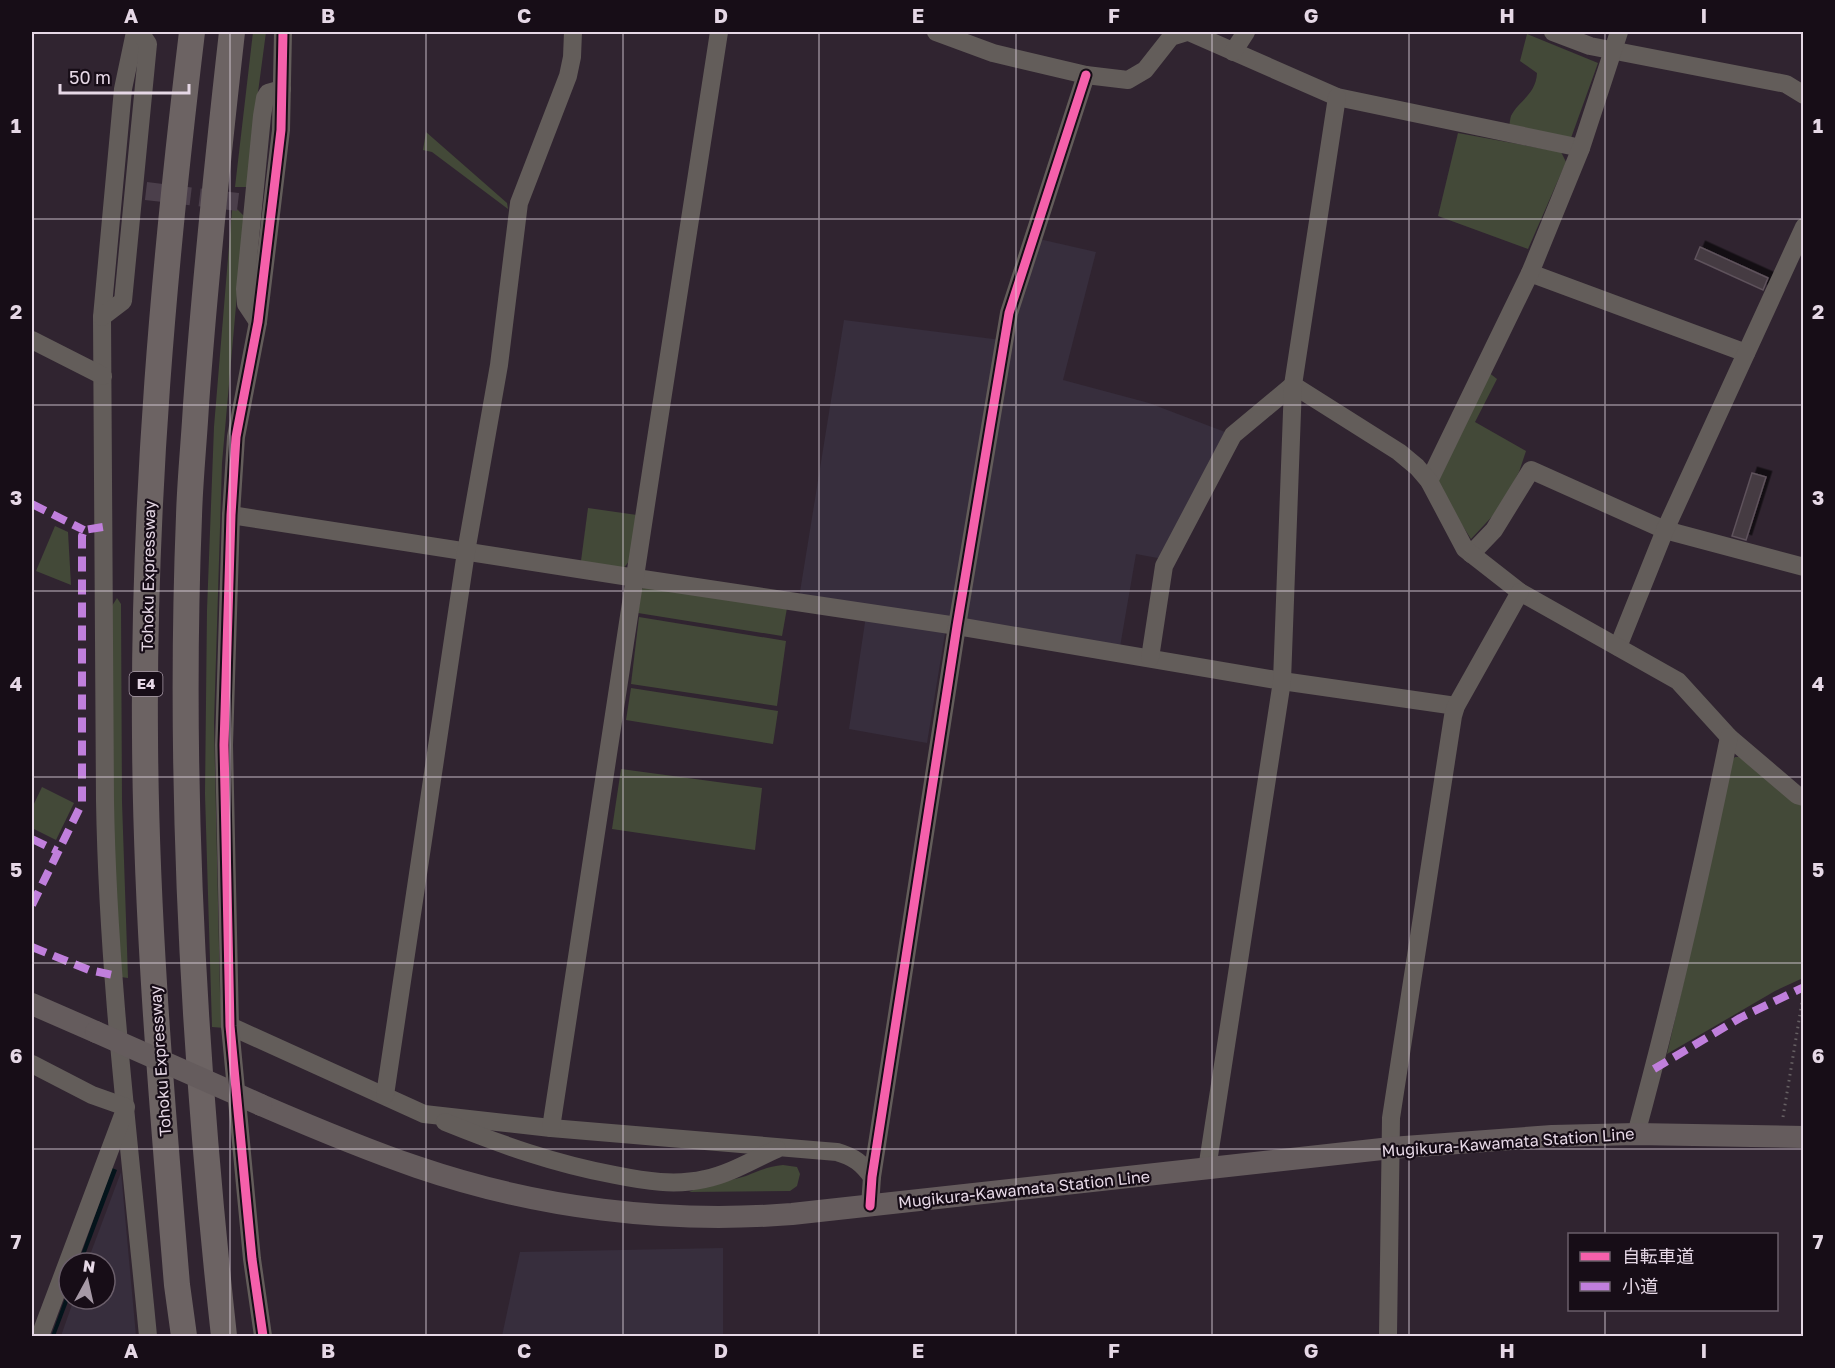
<svg xmlns="http://www.w3.org/2000/svg" width="1835" height="1368" font-family="'Golos Text','Noto Sans JP',sans-serif">
<style>
.industrial{fill:#372e3d}
.green{fill:#434938}
.water{fill:#04141b}
.building{fill:#453a43;stroke:#5e525b;stroke-width:1.5;filter:url(#shadow)}
.lines{fill:none;stroke-linecap:round;stroke-linejoin:round}
.minor-tunnel{stroke:#4b3f4b;stroke-width:18;stroke-dasharray:18 9;stroke-linecap:butt}
.path{stroke:#666063;stroke-width:3;stroke-dasharray:1.5 4.5;stroke-linecap:butt}
.minor{stroke:#635d5a;stroke-width:18}
.major{stroke:#655c5d;stroke-width:22}
.highway{stroke:#6c6363;stroke-width:26}
.major-bridge{stroke:#655c5d;stroke-width:22}
.quiet{stroke:#c07fdc;stroke-width:8;stroke-dasharray:15 8;stroke-linecap:butt}
.cycleway-casing{stroke:#170d17;stroke-width:13}
.cycleway{stroke:#f560ab;stroke-width:9}
.grid{fill:none;stroke:#e6d8e6;stroke-width:1.5;stroke-opacity:0.55}
.labels{text-anchor:middle;stroke-width:4.5;stroke-linejoin:round;paint-order:stroke}
.shield{fill:#170d17;stroke:#a89ba8;stroke-width:1.5}
.shield-label{font-size:15px;font-weight:bold;fill:#e6d8e6}
.street-label{font-size:16px;fill:#e6d8e6;stroke:#170d17}
.neatline{fill:none;stroke:#e6d8e6;stroke-width:2}
.grid-label{font-size:20px;text-anchor:middle;font-weight:bold;fill:#e6d8e6}
</style>
<defs>
<filter id="shadow"><feDropShadow dx="5.5" dy="-5.5" stdDeviation="0" flood-color="#0009"/></filter>
</defs>
<rect width="100%" height="100%" fill="#302430"/>
<g class="industrial">
<polygon points="1039,239 1096,252 1063,380 1149,403 1225,432 1163,559 1136,554 1120,647 947,621 927,743 849,729 867,609 799,598 844,320 1009,341"/>
<polygon points="121,1172 136,1336 61,1336 74,1299 105,1299 105,1263 87,1263"/>
<polygon points="723,1248 723,1336 502,1336 520,1252"/>
</g>
<g class="green">
<polygon points="253,32 266,32 255,115 249,187 235,187"/>
<path d="M1527,34L1598,63L1571,138L1509,126C1510,122 1510,119 1511,116C1518,101 1536,95 1537,73L1520,61Z"/>
<polygon points="426,132 507,203 508,209 432,152 423,150"/>
<polygon points="1458,133 1561,152 1566,162 1528,249 1438,216"/>
<polygon points="235,207 244,216 222,463 214,723 220,992 225,1028 212,1027 205,794 207,610 214,427 232,210"/>
<polygon points="1488,372 1497,379 1475,422 1526,451 1519,472 1499,509 1471,539 1448,503 1436,477"/>
<polygon points="588,508 637,515 630,560 623,569 581,561"/>
<polygon points="55,526 68,532 71,585 36,571"/>
<polygon points="646,585 787,608 782,636 638,613 641,590"/>
<polygon points="117,598 121,604 122,802 128,978 121,977 113,843 112,606"/>
<polygon points="639,617 786,641 777,706 631,684"/>
<polygon points="631,688 778,711 773,744 626,720"/>
<polygon points="1735,757 1739,757 1803,802 1803,978 1775,991 1667,1054 1704,893 1732,760"/>
<polygon points="621,769 762,788 755,850 612,829"/>
<polygon points="42,787 74,803 56,840 32,828 32,808"/>
<path d="M783,1165L797,1167L800,1174L797,1186L790,1191L689,1192C707,1183 727,1182 746,1176C759,1171 769,1166 783,1165Z"/>
</g>
<g class="water">
<polygon points="112,1168 117,1170 82,1263 78,1263"/>
<polygon points="69,1287 69,1299 55,1336 51,1336"/>
</g>
<g class="building">
<polygon points="1700,247 1768,278 1763,290 1695,259"/>
<polygon points="1752,473 1766,477 1746,540 1732,536"/>
</g>
<g class="lines">
<polyline class="minor-tunnel" points="146,191 238,202"/>
<polyline class="path" points="1783,1117 1804,990"/>
<g class="minor">
<path d="M135,32L123,89L102,317L105,801C108,980 131,1158 148,1336"/>
<polyline points="936,32 993,53 1086,75 1128,80 1145,70 1171,37 1187,32"/>
<polyline points="1189,32 1337,97 1581,148"/>
<polyline points="1553,32 1590,46 1786,84 1804,95"/>
<polyline points="1233,52 1246,32"/>
<polyline points="1530,273 1746,353"/>
<polyline points="102,317 123,301 148,44 140,32"/>
<polyline points="258,322 246,304 245,289 262,116 265,98 268,93 282,89"/>
<polyline points="32,340 103,376"/>
<polyline points="1429,481 1530,273 1581,148 1619,32"/>
<polyline points="231,515 636,578 957,626 1282,681 1456,706"/>
<polyline points="1471,554 1494,530 1531,470 1665,530 1804,567"/>
<polyline points="1618,647 1665,530 1804,227"/>
<polyline points="1150,658 1164,566 1233,435 1293,385 1399,452 1417,467 1429,481 1465,549 1520,592 1678,681 1729,737 1797,795 1804,797"/>
<path d="M230,1026L424,1114L551,1128L837,1152C854,1157 862,1163 872,1177"/>
<polyline points="32,1064 92,1095 126,1107 40,1336"/>
<polyline points="385,1095 466,552 499,365 519,203 568,76 572,57 573,32"/>
<path d="M445,1122C502,1145 555,1164 615,1175C645,1181 675,1186 705,1179C730,1174 754,1159 777,1149"/>
<path d="M551,1128C608,763 661,397 719,32"/>
<path d="M1636,1134C1672,1002 1702,870 1729,737"/>
<polyline points="1207,1169 1282,681 1293,385 1337,97"/>
<polyline points="870,1206 872,1177 957,626 1009,313 1086,75"/>
<polyline points="263,1336 252,1259 230,1026 224,745 231,515 236,437 258,322 274,189 281,130 283,32"/>
<polyline points="1388,1336 1391,1118 1453,716 1456,706 1520,592"/>
</g>
<g class="major">
<polyline points="32,1004 96,1032"/>
<path d="M261,1105C312,1127 364,1149 417,1167C537,1208 666,1224 792,1214L1391,1148L1552,1136L1636,1134L1804,1137"/>
</g>
<g class="highway">
<path d="M184,1336L177,1285C162,1103 146,920 145,737C143,501 164,265 192,32"/>
<path d="M224,1336C194,1064 178,790 189,516C190,479 194,442 196,405C205,280 218,156 232,32"/>
</g>
<polyline class="major-bridge" points="96,1032 261,1105"/>
<g class="quiet">
<polyline points="32,504 84,530"/>
<polyline points="32,839 57,851"/>
<polyline points="32,905 82,803 82,536 84,530 103,527"/>
<polyline points="32,947 89,970 113,975"/>
<polyline points="1654,1069 1740,1018 1804,987"/>
</g>
<defs>
<g id="cycleway">
<polyline points="870,1206 872,1177 957,626 1009,313 1086,75"/>
<polyline points="263,1336 252,1259 230,1026 224,745 231,515 236,437 258,322 274,189 281,130 283,32"/>
</g>
</defs>
<use href="#cycleway" class="cycleway-casing"/>
<use href="#cycleway" class="cycleway"/>
</g>
<path class="grid" d="M230,32V1336M426,32V1336M623,32V1336M819,32V1336M1016,32V1336M1212,32V1336M1409,32V1336M1605,32V1234M32,219H1804M32,405H1804M32,591H1804M32,777H1804M32,963H1804M32,1149H1804M1605,1310V1336"/>
<g class="labels">
<rect class="shield" x="129.5" y="672" width="33" height="24" rx="4.5"/>
<g class="shield-label">
<text x="146" y="689">E4</text>
</g>
<g class="street-label">
<text transform="translate(148 576) rotate(-89)" y="6">Tohoku Expressway</text>
<text transform="translate(160 1061) rotate(-94)" y="6">Tohoku Expressway</text>
<text transform="translate(1508 1142) rotate(-4)" y="6">Mugikura-Kawamata Station Line</text>
<text transform="translate(1024 1189) rotate(-6)" y="6">Mugikura-Kawamata Station Line</text>
</g>
</g>
<rect width="1835" height="1368" fill="none" stroke="#170d17" stroke-width="66"/>
<rect x="1568" y="1233" width="210" height="78" fill="#170d17" stroke="#6a5e6a" stroke-width="1.5"/>
<rect x="1580" y="1252" width="30" height="9" fill="#f560ab" stroke="#6a5e6a" stroke-width="1.5"/>
<text x="1622" y="1263" font-size="18" fill="#e6d8e6">自転車道</text>
<rect x="1580" y="1282" width="30" height="9" fill="#c07fdc" stroke="#6a5e6a" stroke-width="1.5"/>
<text x="1622" y="1293" font-size="18" fill="#e6d8e6">小道</text>
<g transform="translate(87 1281) rotate(8)"><circle r="28" fill="#170d17" stroke="#6a5e6a" stroke-width="1.5"/>
<path d="M0-4.5L10 22L0 15L-10 22Z" fill="#a699a6"/>
<text y="-9" font-size="16" font-weight="bold" text-anchor="middle" fill="#e6d8e6">N</text>
</g>
<path d="M60 84v9h129v-9" fill="none" stroke="#e6d8e6" stroke-width="3"/>
<text x="69" y="84" font-size="18" fill="#e6d8e6" stroke="#170d17" stroke-width="4.5" paint-order="stroke">50 m</text>
<rect x="33" y="33" width="1769" height="1302" class="neatline"/>
<g class="grid-label">
<text x="131" y="23">A</text>
<text x="328" y="23">B</text>
<text x="524" y="23">C</text>
<text x="721" y="23">D</text>
<text x="918" y="23">E</text>
<text x="1114" y="23">F</text>
<text x="1311" y="23">G</text>
<text x="1507" y="23">H</text>
<text x="1704" y="23">I</text>
<text x="16" y="133">1</text>
<text x="1818" y="133">1</text>
<text x="16" y="319">2</text>
<text x="1818" y="319">2</text>
<text x="16" y="505">3</text>
<text x="1818" y="505">3</text>
<text x="16" y="691">4</text>
<text x="1818" y="691">4</text>
<text x="16" y="877">5</text>
<text x="1818" y="877">5</text>
<text x="16" y="1063">6</text>
<text x="1818" y="1063">6</text>
<text x="16" y="1249">7</text>
<text x="1818" y="1249">7</text>
<text x="131" y="1358">A</text>
<text x="328" y="1358">B</text>
<text x="524" y="1358">C</text>
<text x="721" y="1358">D</text>
<text x="918" y="1358">E</text>
<text x="1114" y="1358">F</text>
<text x="1311" y="1358">G</text>
<text x="1507" y="1358">H</text>
<text x="1704" y="1358">I</text>
</g>
</svg>
